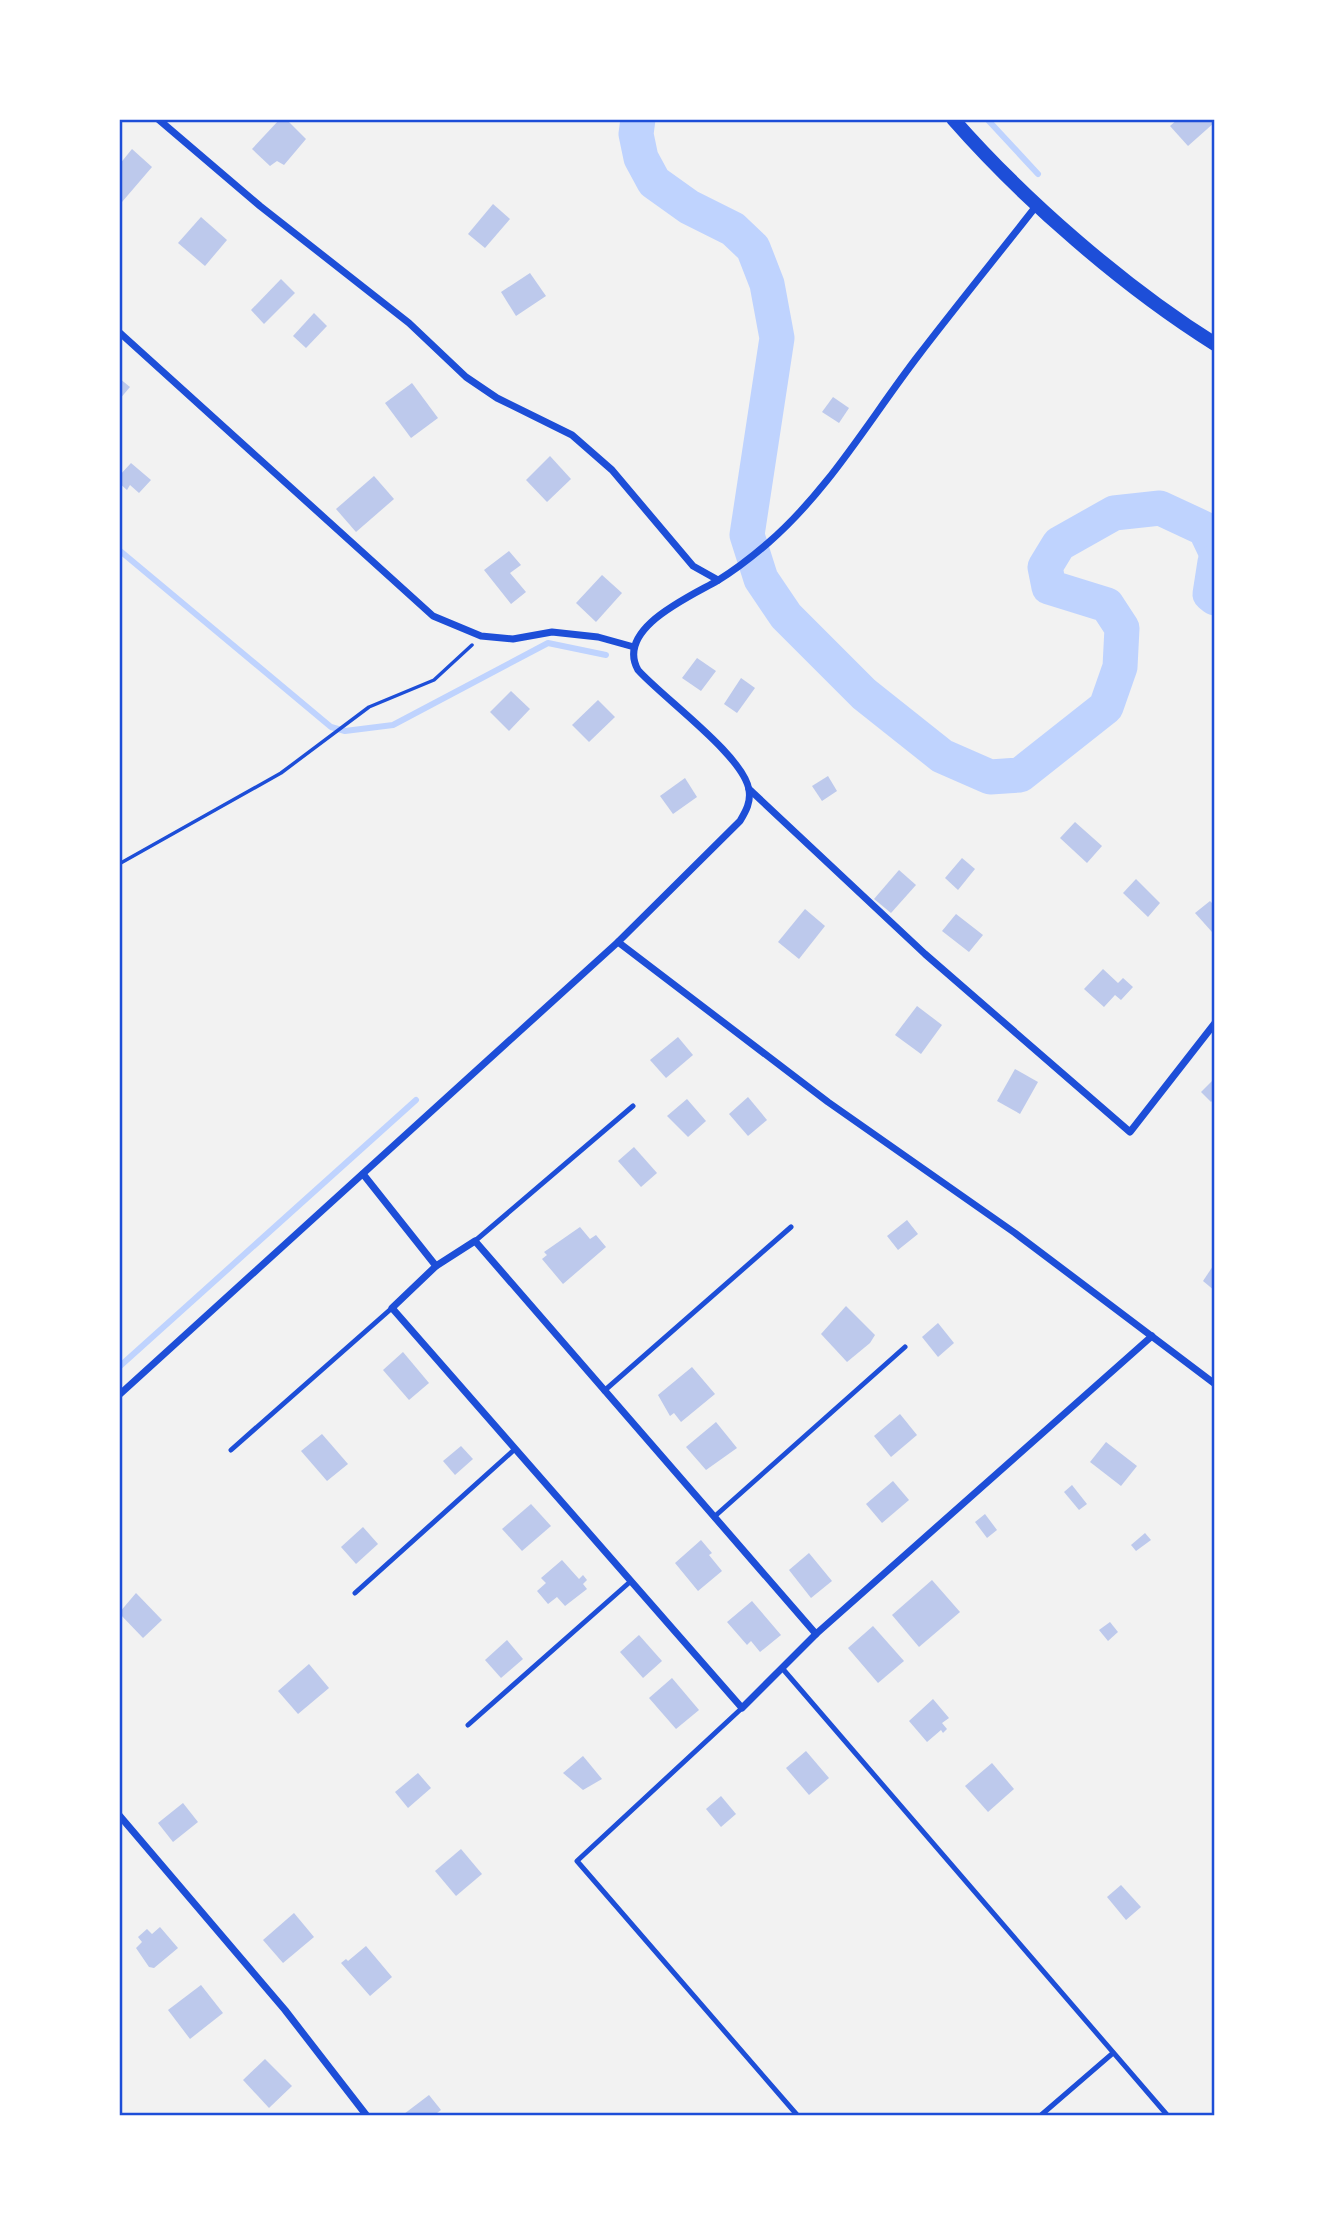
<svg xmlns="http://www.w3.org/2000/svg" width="1334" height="2235" font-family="'Exo 2',sans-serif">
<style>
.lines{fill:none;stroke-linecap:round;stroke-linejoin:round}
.stream{stroke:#bfd3fe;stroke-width:6}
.river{stroke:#bfd3fe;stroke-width:35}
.building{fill:#bdc9ec}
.path{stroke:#1d4ed8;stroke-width:3.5}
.service{stroke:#1d4ed8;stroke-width:5}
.minor{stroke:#1d4ed8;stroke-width:7}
.secondary{stroke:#1d4ed8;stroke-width:14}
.neatline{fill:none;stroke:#1d4ed8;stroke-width:2.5}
</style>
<rect width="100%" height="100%" fill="#f2f2f2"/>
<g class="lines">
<g class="stream">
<polyline points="987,119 1038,174"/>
<polyline points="119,550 331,727 345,731 393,725 548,643 606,655"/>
<polyline points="119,1367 416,1100"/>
</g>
<g class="river">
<polyline points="638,119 636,134 641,158 654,182 689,207 733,229 753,248 767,284 777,338 747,535 761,579 786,616 864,694 942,756 990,777 1020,775 1106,707 1120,667 1122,628 1107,605 1049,587 1045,567 1059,544 1114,513 1160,508 1205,529 1215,550"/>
<polyline points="1215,562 1210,594 1215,598"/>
</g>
</g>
<g class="building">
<polygon points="1178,119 1215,119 1215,122 1188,146 1170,126"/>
<polygon points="279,120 287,120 306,139 284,165 277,161 270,166 252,149"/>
<polygon points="132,149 152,167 122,202 119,199 119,165"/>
<polygon points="493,204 510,219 485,248 468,234"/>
<polygon points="201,217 227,240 205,266 178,243"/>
<polygon points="530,273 546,296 516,316 501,292"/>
<polygon points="281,279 295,293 264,324 251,310"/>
<polygon points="314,313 327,326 306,348 293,336"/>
<polygon points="119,378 130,387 119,400"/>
<polygon points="412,383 438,418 411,438 385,403"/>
<polygon points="833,397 849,408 839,423 822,412"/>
<polygon points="550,456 571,479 547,502 526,480"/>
<polygon points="131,463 151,480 139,493 130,485 127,490 119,483 119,476"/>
<polygon points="374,476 394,499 356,532 336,509"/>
<polygon points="509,551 521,565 510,573 526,592 511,604 484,570"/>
<polygon points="602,575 622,593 596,622 576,603"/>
<polygon points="697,658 716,671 701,691 682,678"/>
<polygon points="741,678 755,688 737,713 724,704"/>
<polygon points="511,691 530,709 509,731 490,712"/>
<polygon points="598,700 615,717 589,742 572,725"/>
<polygon points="828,776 837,791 822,801 812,786"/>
<polygon points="685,778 697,797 673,814 660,796"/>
<polygon points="1075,822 1102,846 1087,863 1060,838"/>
<polygon points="962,858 975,869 958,890 945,878"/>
<polygon points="899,870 916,885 891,913 874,899"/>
<polygon points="1136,879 1160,903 1148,917 1123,893"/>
<polygon points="1210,901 1215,906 1212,932 1195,913"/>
<polygon points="805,909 825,926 799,959 778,942"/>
<polygon points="956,914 983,935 969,952 942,931"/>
<polygon points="1103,969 1118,983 1123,978 1133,987 1121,1000 1115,995 1104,1007 1084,989"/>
<polygon points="917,1006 942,1025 921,1054 895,1035"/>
<polygon points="678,1037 693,1055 666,1078 650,1060"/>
<polygon points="1015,1069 1038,1082 1020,1114 997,1101"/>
<polygon points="1215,1078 1215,1098 1211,1102 1201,1092"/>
<polygon points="748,1097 767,1120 748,1136 729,1114"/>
<polygon points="687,1099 706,1121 688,1137 667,1116"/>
<polygon points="634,1147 657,1173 641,1187 618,1161"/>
<polygon points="907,1220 918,1234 898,1250 887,1236"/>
<polygon points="580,1227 590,1239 596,1235 606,1247 563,1284 542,1259 547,1255 544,1252"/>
<polygon points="1215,1263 1215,1291 1203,1281"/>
<polygon points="846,1306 875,1335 870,1343 847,1362 821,1334"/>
<polygon points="938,1323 954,1343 938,1357 922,1337"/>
<polygon points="403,1352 429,1383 409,1400 383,1370"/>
<polygon points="692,1367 715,1394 681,1422 674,1413 670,1416 658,1395"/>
<polygon points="900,1414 917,1435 891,1457 874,1436"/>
<polygon points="716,1422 737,1448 706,1470 686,1447"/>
<polygon points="322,1434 348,1464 327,1481 301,1451"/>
<polygon points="1106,1442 1137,1466 1121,1486 1090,1462"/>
<polygon points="461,1446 473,1459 455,1475 443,1461"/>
<polygon points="893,1481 909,1500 882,1523 866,1504"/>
<polygon points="1072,1485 1087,1504 1079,1510 1064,1492"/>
<polygon points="531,1504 551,1526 522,1551 502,1529"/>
<polygon points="985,1514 997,1530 987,1538 975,1522"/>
<polygon points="363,1527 378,1544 356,1564 341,1547"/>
<polygon points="1145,1533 1151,1540 1136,1551 1131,1545"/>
<polygon points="701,1540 712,1553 709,1555 722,1571 698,1591 675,1563"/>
<polygon points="809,1553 832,1581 811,1598 789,1570"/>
<polygon points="562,1560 579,1579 583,1575 587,1580 583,1584 587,1589 565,1606 557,1597 548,1604 537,1591 546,1583 541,1578"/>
<polygon points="932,1580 960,1612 919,1647 892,1615"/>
<polygon points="136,1593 162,1620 143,1638 119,1613"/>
<polygon points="752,1601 781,1635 760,1652 751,1641 747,1645 727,1622"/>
<polygon points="1110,1622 1118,1632 1108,1641 1099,1630"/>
<polygon points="873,1626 904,1661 878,1683 848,1648"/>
<polygon points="639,1635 662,1661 643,1678 620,1652"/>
<polygon points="507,1640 523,1659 501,1678 485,1660"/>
<polygon points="309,1664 329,1688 298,1714 278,1691"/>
<polygon points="672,1678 699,1710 676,1729 649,1698"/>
<polygon points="933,1699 949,1718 942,1723 947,1729 943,1733 941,1730 927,1742 909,1721"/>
<polygon points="806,1751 829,1778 809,1795 786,1768"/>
<polygon points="583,1756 602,1779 583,1790 563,1773"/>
<polygon points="992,1763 1014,1789 988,1812 965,1786"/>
<polygon points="418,1773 431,1788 408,1808 395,1792"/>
<polygon points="721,1796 736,1814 721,1827 706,1809"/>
<polygon points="183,1803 198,1822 173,1842 158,1823"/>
<polygon points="461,1849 482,1874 456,1896 435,1871"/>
<polygon points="1121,1885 1141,1907 1126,1920 1107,1897"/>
<polygon points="294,1913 314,1937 283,1963 263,1940"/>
<polygon points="160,1927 178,1948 154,1968 149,1967 136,1948 142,1942 138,1937 147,1929 152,1934"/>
<polygon points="366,1946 392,1977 370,1996 341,1963 346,1959 348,1961"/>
<polygon points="201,1985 223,2013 190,2039 168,2010"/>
<polygon points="265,2059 292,2086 269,2108 243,2080"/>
<polygon points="429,2095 441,2110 433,2116 406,2116 404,2114"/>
</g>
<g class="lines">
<polyline class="path" points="119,864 281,773 369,707 434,680 472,645"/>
<g class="service">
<polyline points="475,1241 633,1106"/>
<polyline points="604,1391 791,1227"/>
<polyline points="231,1450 392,1308"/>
<polyline points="714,1517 905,1347"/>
<polyline points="355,1593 515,1449"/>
<polyline points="782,1668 1168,2116"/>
<polyline points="742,1708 577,1861 798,2116"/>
<polyline points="468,1725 631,1581"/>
<polyline points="1040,2116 1113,2053"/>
</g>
<g class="minor">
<polyline points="158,119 260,206 409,323 466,377 497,398 572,435 612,470 693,566 718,580"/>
<polyline points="119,332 433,616 481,636 513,639 552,632 598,637 634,647"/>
<polyline points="749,789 925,954 1130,1132 1215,1023"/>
<polyline points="618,942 828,1102 1015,1233 1215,1384"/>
<polyline points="363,1174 436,1266 475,1241 816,1634 1152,1336"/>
<polyline points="436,1266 392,1308 742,1708 816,1634"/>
<path d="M119,1395L618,942L740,821C746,811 751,802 749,790C744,756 663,698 638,670C615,629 689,597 717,581C735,570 753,556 768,543C829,490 869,420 918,356C957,305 997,256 1037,205"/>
<polyline points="119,1815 285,2010 367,2116"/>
</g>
<path class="secondary" d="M953,119C1024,200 1124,287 1215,344"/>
</g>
<rect width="1334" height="2235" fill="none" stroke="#ffffff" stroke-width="242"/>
<rect x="121" y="121" width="1092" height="1993" class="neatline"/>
</svg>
